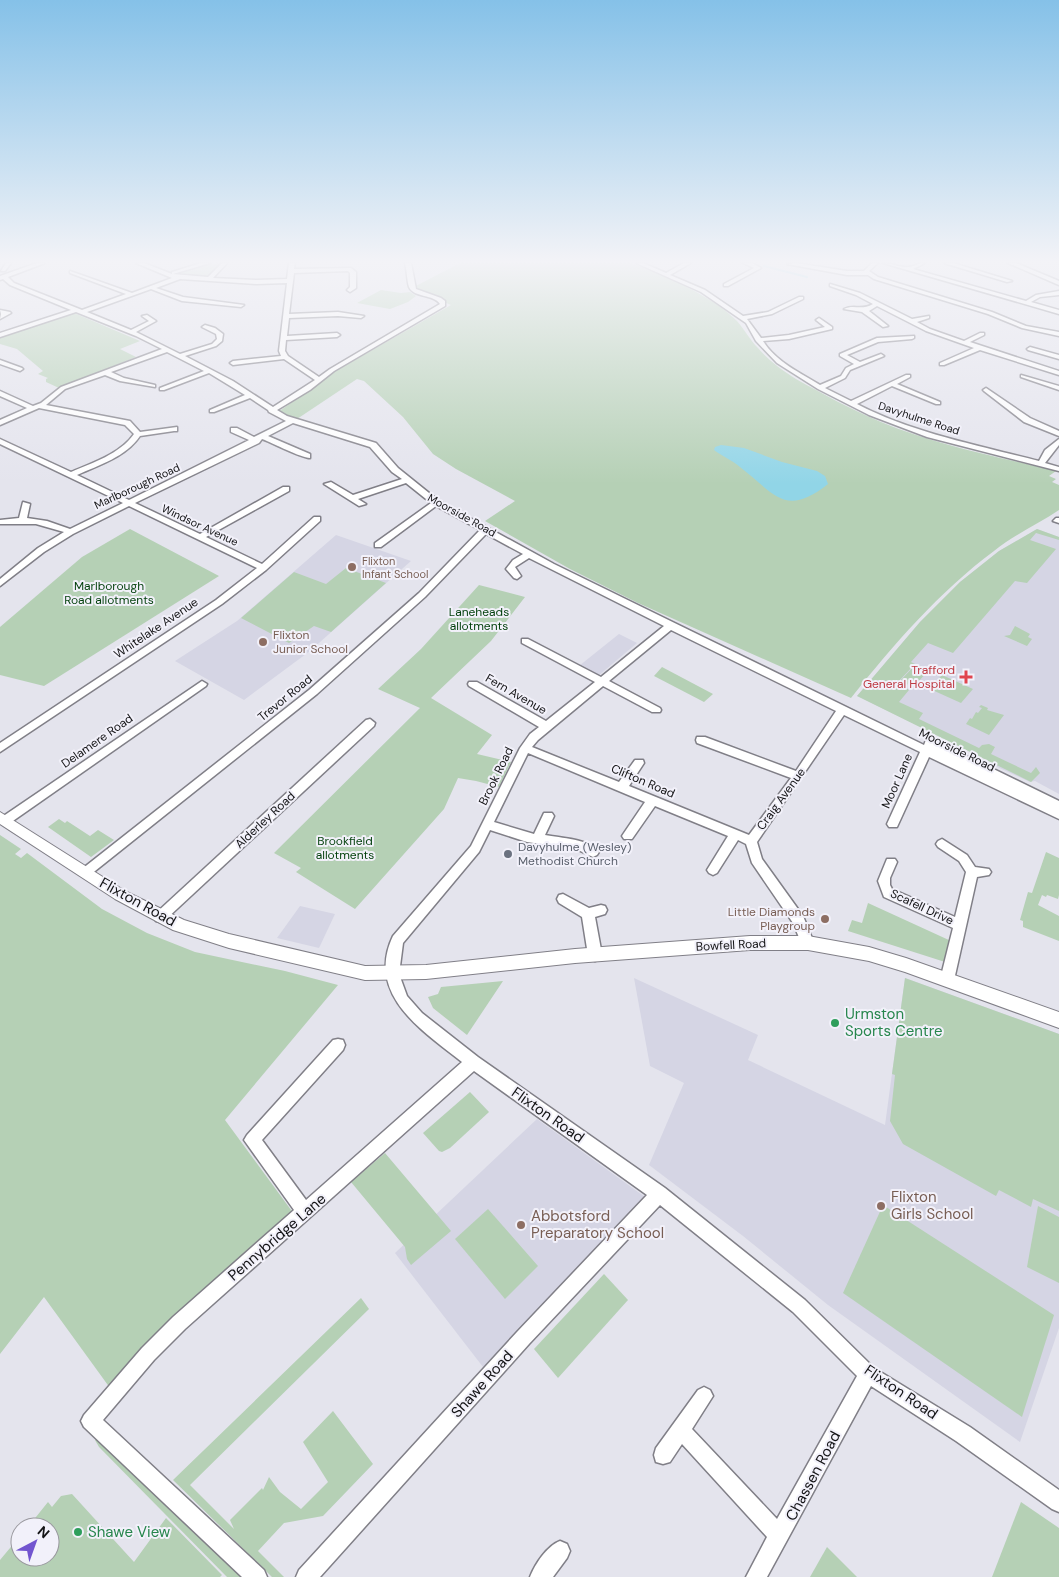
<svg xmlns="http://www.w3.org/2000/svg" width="1059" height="1577" font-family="'DM Sans',sans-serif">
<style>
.built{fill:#d5d5e4}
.green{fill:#b5d0b5}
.water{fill:#91d5e7}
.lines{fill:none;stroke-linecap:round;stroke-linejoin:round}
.stream{stroke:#91d5e7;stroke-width:2}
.minor-casing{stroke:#807f87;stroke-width:3}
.major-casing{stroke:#807f87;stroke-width:2}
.minor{fill:#fff;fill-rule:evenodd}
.major{fill:#fff;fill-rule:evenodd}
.education-dot{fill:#8d6e63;stroke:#f2f1fa;stroke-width:2}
.health-dot{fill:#e0444e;stroke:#f2f1fa;stroke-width:2}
.worship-dot{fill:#6b7280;stroke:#f2f1fa;stroke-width:2}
.leisure-dot{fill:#2e9e5b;stroke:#f2f1fa;stroke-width:2}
.labels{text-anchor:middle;stroke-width:4;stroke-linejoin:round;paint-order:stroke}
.far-street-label{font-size:11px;fill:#131315;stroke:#f2f1fa}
.far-education-label{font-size:11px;fill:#785e54;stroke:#f2f1fa;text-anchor:start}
.park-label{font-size:12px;fill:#003f0a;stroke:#f2f1fa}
.street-label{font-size:12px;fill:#131315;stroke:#f2f1fa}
.education-label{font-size:12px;fill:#785e54;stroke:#f2f1fa;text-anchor:start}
.health-label{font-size:12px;fill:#be3a42;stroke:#f2f1fa;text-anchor:end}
.worship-label{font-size:12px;fill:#5b616d;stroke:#f2f1fa;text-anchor:start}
.near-street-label{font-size:15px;fill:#131315;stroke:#f2f1fa}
.near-leisure-label{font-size:15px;fill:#27864d;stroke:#f2f1fa;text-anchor:start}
.near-education-label{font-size:15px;fill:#785e54;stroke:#f2f1fa;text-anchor:start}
</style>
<rect width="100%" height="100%" fill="#e4e4ed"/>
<g class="built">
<polygon points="1037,529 1059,537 1059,794 1035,781 1030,782 991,764 991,762 979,755 857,696 920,622 960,582 999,551"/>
<polygon points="336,535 411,561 310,651 244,700 175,661 237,621"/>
<polygon points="619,634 637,643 598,676 579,666"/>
<polygon points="300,906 335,914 319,948 277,938"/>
<polygon points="634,978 758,1035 748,1060 885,1125 905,978 1059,1034 1059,1328 1020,1442 828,1305 743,1236 649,1165 684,1083 650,1066"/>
<polygon points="537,1119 645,1197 483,1367 395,1253"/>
</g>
<g class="green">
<polygon points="223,263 207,277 178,274 208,264"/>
<path d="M460,263H631C665,276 711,295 737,321C745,330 750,340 758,348C768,360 783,371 796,379C823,394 852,410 881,422C936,445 998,457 1056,471L1049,476L1056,479L1052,482L1059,485V510C1038,524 1014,535 994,551C939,592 894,644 851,698L638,603L570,569L485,521L515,501L456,469L433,454L403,417L364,381L357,379L297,419L278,412L311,389L320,380L451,305L419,292L414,287Z"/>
<polygon points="381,290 401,293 410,292 416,296 408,302 390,309 357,303"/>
<polygon points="74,313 140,341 120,349 136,357 59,388 46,382 46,379 48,378 38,374 43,371 17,349 0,344 0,337"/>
<polygon points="130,529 219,576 44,686 0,675 0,627 82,557"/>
<polygon points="1037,529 1059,537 1059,540 1036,533 1030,540 1056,549 1027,583 1015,581 953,653 928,643 911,662 915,664 898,682 909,690 899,702 923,713 919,719 979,748 982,745 989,744 995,747 991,754 1031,773 1036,767 1040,773 1031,782 857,696 920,622 960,582 999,551"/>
<polygon points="346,568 386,583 331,632 314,626 289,643 241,618 294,572 326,584"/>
<polygon points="479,585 525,597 491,641 431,698 492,735 477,754 511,762 499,787 476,781 458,778 444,809 355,909 296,872 301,868 274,853 420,708 378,689 421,649"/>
<polygon points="1015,626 1030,634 1028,637 1032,639 1027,646 1004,636 1010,635"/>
<polygon points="916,664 929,670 917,683 911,680 907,685 899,682"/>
<polygon points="662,667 713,694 704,702 654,676"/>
<polygon points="942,675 973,689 961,703 930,689"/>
<polygon points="981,705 988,708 987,710 1004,715 989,735 966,724 970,718 972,719 976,712 978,713 982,708 979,707"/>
<polygon points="59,819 65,823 67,821 90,836 98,830 114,840 91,857 48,827"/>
<polygon points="0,835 21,849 15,854 21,858 27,853 102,909 147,933 195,952 285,971 338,985 225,1120 294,1214 110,1388 44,1297 0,1354"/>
<polygon points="1046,852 1059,858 1059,895 1058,899 1047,895 1046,897 1042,895 1038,905 1059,916 1059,941 1023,927 1023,921 1020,920 1028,892 1032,893"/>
<polygon points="868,903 951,941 945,962 848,931 852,920 862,923"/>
<polygon points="905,978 1059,1034 1059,1211 1033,1199 1031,1207 999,1190 996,1196 903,1144 890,1121 895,1075 892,1074"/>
<polygon points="503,981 467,1035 433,1008 428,997 438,994 441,987"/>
<polygon points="470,1092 489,1112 450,1148 442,1152 439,1151 423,1133"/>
<polygon points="385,1153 451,1231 411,1265 407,1259 405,1247 351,1182"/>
<polygon points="883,1205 1054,1315 1022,1417 843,1293"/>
<polygon points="1038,1206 1059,1217 1059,1283 1027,1267"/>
<polygon points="488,1209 538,1266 505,1299 455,1239"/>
<polygon points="604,1274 628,1300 558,1378 534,1349"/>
<polygon points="361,1298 369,1309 190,1485 234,1529 230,1520 262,1488 263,1490 269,1477 280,1492 301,1509 328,1482 303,1442 333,1411 373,1464 323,1516 284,1523 258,1551 284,1577 272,1577 173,1480"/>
<polygon points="99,1438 248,1577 227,1577 99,1447 95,1440"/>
<polygon points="72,1494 134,1562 166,1518 222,1575 220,1577 0,1577 0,1560 20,1536 20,1557 50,1557 50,1527 28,1527 48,1502 52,1507 61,1496"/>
<polygon points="1021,1502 1059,1528 1059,1577 992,1577"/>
<polygon points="827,1547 857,1577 810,1577"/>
</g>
<path class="water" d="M721,445L744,448L782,462L817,471L825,476L828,484C785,518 775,494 740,467C732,460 722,456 714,450L715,447Z"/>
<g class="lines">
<polyline class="stream" points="764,266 807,277"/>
<defs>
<g id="minor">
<polygon points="6,263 11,263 5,271 1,271"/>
<path d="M37,263H45L8,277L14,283L82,310L126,294L70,273V271L132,293L172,278L136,263H144L172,274V272L201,263H210L173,274L208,277L222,263H227L213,278L256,280L287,279L289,263H295L294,269L351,268L356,272V288L350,292L347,290L350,287V273L348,271L294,273L289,314L338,312L364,316L361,318L338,316L289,318L287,336L337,333L340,335L337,337L286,340L285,351L288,356L319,377L330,369L440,304C434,294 414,298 409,287C407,281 407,271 405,263H411L416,289L441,298L445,301V306L334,371L310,390L277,410L287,416L376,443L398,468L439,501L554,564L924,745L926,740H934L1059,801V819L929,757L897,827H889L887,824L920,752L844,715L757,842L762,859L803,916L814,943L813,947L808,948L803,947L793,923L752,863L746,844L738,840L717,873L713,875L709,873L707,870L728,836L655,806L632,839H624L622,836L624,833L645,802L528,753L494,822L534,834L544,813H552L554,816L545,835C560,838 591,839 599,852L597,855L593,857L576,849L527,842L490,830L479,852L403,943L399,974L407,996L422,1013L478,1057L665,1188L805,1300L874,1368L970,1427L1059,1490V1512L1052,1509L956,1441L871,1386L767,1577H746L767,1537L682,1444L670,1462L663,1464L656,1462L654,1455L656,1448L698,1390L704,1387L710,1390L713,1396L692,1429L777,1519L857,1376L793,1312L660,1205L529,1344L320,1577H296L299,1570L517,1332L647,1195L474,1071L185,1329L154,1360L103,1420L264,1570L267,1577H242L84,1427L81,1421L84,1415L142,1348L173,1317L294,1210L244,1140L247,1135L333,1040L338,1039L343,1040L345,1045L343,1050L262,1140L306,1200L462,1062C423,1031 365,995 393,936L471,846L520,748L530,734L539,727L469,686L468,684L469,682H477L546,721L595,682L522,643V639H528L601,677L664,626L529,558L515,567L521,576L517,579L514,578L506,569L513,560L523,554L486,534L425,597L317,694L90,875L86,877L82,875L80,872L82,869L309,690L419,593L480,530L436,506L381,547H375V543L431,503L406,483L358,499L366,504L359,506L324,484L331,482L353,495L402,479L392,472L370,447L293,423L268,436L310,454V458C301,458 273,443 262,439L259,443L135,503L200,534L283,487H289V491L206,537L262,564L314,517H320V521L266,570L222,604L0,752V743L216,600L257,568L129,506L73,534L44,552L0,586V579L38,548L64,532L36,524H0V520L19,518L23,502L30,504L27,518L47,521L70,529L123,503L0,444V439L71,472C92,463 120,454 134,434L125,425L39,408L0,425V420L27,408L0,396V391L33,406L41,403L61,387L162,349L136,336L76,312L0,337V333L71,310L10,285L3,279L0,280V276ZM180,279L256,284L287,283L279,351L281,356L233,361L230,363L233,365L284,359L315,380L273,407L233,381L185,356L216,346L222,341L223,334L215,328L205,325L202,327L216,334L217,339L212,344L180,354L136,332L156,321L147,315L142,316L149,321L131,330L87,312L151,289L182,301L241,307L244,305L183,297L156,288ZM167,352L204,371L160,388V390H164L209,373L245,395L210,410V412H214L250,398L268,410L269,412L286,421L254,437L237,428H231V432L249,440L129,500L77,475C99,465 126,457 140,436L174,431H177V427L140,432L130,421L46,405L65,389L105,375L120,381L155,387V385L124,378L111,372ZM671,630L836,711L796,771L705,737H697L696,740L697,743L791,778L749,835L629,786L644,763L643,760H635L619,782L532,747L538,740L603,686L652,712H660L661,710L660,708L609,681Z"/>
<path d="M636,263H643L666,273L684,263H691L670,275L705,290L743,316L768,312L799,297H803V299L772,314L747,319L761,338L789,335L825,327L816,320L819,318L832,327V329L789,339L763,341C776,362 801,373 820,385L841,376L846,368L854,364L840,356V354L877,338L914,336V338L912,339L878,342L847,355L860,362L881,354L884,356L850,370L845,378L825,388L851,401L906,375H910V377L897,384L940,402V404H936L892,386L857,404C913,433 977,445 1039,461L1045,450L1059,439V445L1045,463L1059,467V471L927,437L869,415L818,389L777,363L756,341L746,323L701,292Z"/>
<polygon points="743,263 752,263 761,268 728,286 724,286 724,284 754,268"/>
<polygon points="796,263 847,271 864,271 872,263 878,263 869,271 878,277 992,312 1026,326 1059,332 1059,336 1022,328 988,314 874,279 868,275 847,275 787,264"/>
<path d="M883,263C891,263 901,268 909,267C915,266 919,263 925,263L913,269L1026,301L1036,295L1059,291V295L1040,297L1031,302L1059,310V314Z"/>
<polygon points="944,263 953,263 1012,281 1007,282"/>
<polygon points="1008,263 1016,263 1059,281 1059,285"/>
<path d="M830,284L860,293L912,319L929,316V318L917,322L930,329L964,341L980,333H984V335L970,342L1059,371V375L980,350L944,365H940V363L974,348L926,331L877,306L869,311L888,326L883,327L862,312L844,309C854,304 861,311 873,304L856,295L830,286Z"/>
<polygon points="0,310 10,312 11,313 0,319 1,314"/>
<polygon points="1030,347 1059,355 1059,359 1028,350 1027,349"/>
<polygon points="0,360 22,368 23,369 20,371 0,364"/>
<polygon points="1021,375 1059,386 1059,390 1021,377"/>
<polygon points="986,388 1030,418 1059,431 1059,436 1024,422 984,391 983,390"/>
<polygon points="1056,518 1059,518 1059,523 1053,521"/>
<polygon points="202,681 207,684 206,686 10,823 2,823 0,820 2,817"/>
<polygon points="370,719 375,723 374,726 164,921 160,922 156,921 154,917 156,913 366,720"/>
<polygon points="942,839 967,855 975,867 989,869 991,872 989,875 977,877 954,980 952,984 947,986 942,984 940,980 953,928 884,897 878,881 887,859 895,859 897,862 890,878 890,885 892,889 955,917 966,872 959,861 938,847 936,844 938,841"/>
<polygon points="563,894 589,908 601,905 605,906 607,910 605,914 595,917 602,955 600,959 595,961 590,959 588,955 582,917 559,903 557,899 559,895"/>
<path d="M560,1541L567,1544L570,1551L567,1558L553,1577H530C535,1564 547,1546 560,1541Z"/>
</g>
<polygon id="major" points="0,812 125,891 184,920 229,934 365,966 426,965 575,949 750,936 808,936 869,947 906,958 1059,1012 1059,1028 905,972 869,961 808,950 750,950 575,963 426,979 365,980 229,948 173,930 115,899 0,824"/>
</defs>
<use href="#minor" class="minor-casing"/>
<use href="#major" class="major-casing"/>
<use href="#minor" class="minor"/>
<use href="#major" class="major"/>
</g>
<linearGradient id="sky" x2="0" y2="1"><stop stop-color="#85c1e8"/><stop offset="0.54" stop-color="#f3f3f7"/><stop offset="1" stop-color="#f3f3f7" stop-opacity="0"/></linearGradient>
<rect width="1059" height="484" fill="url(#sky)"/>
<g class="education-dot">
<circle cx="352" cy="567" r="5"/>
<circle cx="263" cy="642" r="5"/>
<circle cx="825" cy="919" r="5"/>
<circle cx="881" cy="1206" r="5"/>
<circle cx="521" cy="1225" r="5"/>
</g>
<path class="health-dot" d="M963.5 669.5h5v5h5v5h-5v5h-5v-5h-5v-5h5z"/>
<circle class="worship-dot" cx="508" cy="854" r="5"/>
<g class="leisure-dot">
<circle cx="835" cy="1023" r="5"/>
<circle cx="78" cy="1532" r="5"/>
</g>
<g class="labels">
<g class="far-street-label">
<text transform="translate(919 418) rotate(18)" y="4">Davyhulme Road</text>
<text transform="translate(137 486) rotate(-25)" y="4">Marlborough Road</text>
<text transform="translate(462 515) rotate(29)" y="4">Moorside Road</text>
<text transform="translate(200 525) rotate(25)" y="4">Windsor Avenue</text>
</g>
<g class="far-education-label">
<text x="362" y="565">Flixton<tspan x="362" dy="13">Infant School</tspan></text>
</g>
<g class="park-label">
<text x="109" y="590">Marlborough<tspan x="109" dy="14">Road allotments</tspan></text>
<text x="479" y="616">Laneheads<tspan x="479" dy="14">allotments</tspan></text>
<text x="345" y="845">Brookfield<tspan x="345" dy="14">allotments</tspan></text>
</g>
<g class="street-label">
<text transform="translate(156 628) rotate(-34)" y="4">Whitelake Avenue</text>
<text transform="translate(516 694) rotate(30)" y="4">Fern Avenue</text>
<text transform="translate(285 698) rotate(-39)" y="4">Trevor Road</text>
<text transform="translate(97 741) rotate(-35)" y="4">Delamere Road</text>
<text transform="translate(957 750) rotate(26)" y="4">Moorside Road</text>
<text transform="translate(496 776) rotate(-64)" y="4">Brook Road</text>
<text transform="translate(643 781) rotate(23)" y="4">Clifton Road</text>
<text transform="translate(897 781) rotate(-66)" y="4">Moor Lane</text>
<text transform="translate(781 799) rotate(-54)" y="4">Craig Avenue</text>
<text transform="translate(265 820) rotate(-43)" y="4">Alderley Road</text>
<text transform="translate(922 907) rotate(25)" y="4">Scafell Drive</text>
<text transform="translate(731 945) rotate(-3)" y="4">Bowfell Road</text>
</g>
<g class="education-label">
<text x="273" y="639">Flixton<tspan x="273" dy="14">Junior School</tspan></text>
<text x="815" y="916" text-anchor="end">Little Diamonds<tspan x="815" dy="14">Playgroup</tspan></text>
</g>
<g class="health-label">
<text x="955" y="674">Trafford<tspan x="955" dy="14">General Hospital</tspan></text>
</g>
<g class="worship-label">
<text x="518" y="851">Davyhulme (Wesley)<tspan x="518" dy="14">Methodist Church</tspan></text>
</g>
<g class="near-street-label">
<text transform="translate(138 902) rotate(29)" y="5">Flixton Road</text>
<text transform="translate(548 1115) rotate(35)" y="5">Flixton Road</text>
<text transform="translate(277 1237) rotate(-41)" y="5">Pennybridge Lane</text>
<text transform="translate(482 1384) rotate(-48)" y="5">Shawe Road</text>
<text transform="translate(901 1392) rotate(34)" y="5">Flixton Road</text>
<text transform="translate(813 1476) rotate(-62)" y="5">Chassen Road</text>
</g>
<g class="near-leisure-label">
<text x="845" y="1019">Urmston<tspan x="845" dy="17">Sports Centre</tspan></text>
<text x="88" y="1537">Shawe View</text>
</g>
<g class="near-education-label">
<text x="891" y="1202">Flixton<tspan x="891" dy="17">Girls School</tspan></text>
<text x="531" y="1221">Abbotsford<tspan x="531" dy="17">Preparatory School</tspan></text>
</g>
</g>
<g transform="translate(35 1542) rotate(41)"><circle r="24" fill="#f2f1fa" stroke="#99989e"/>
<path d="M0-4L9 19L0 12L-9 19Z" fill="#7255cf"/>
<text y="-8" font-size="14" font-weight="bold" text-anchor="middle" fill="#131315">N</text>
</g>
</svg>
